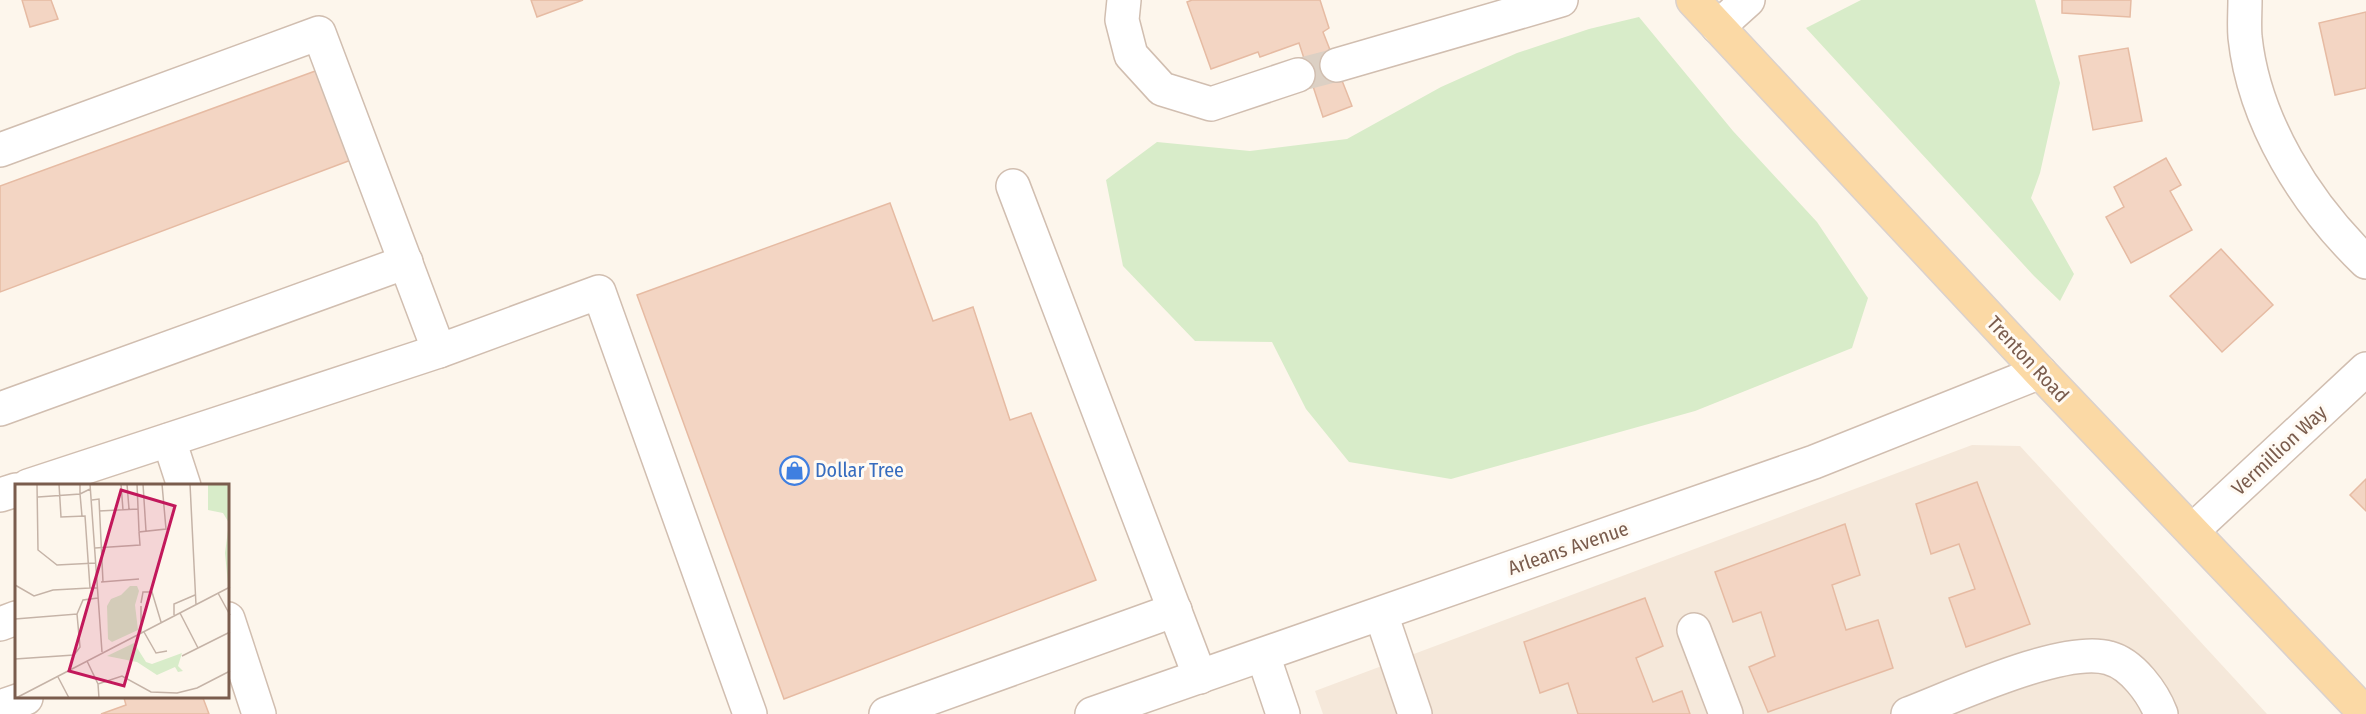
<svg xmlns="http://www.w3.org/2000/svg" width="2366" height="714" font-family="'Fira Sans Condensed',sans-serif">
<style>
.residential{fill:#f5e8da}
.green{fill:#d8ecc9}
.building{fill:#f3d5c3;stroke:#e6bba3;stroke-width:1.5}
.lines{fill:none;stroke-linecap:round;stroke-linejoin:round}
.minor-tunnel{stroke:#dcd0c4;stroke-width:33;stroke-dasharray:33 16;stroke-linecap:butt}
.minor-casing{stroke:#d1beb0;stroke-width:36}
.major-casing{stroke:#dad1cd;stroke-width:36}
.minor{stroke:#fff;stroke-width:33}
.major{stroke:#fbd9a5;stroke-width:33}
.labels{text-anchor:middle;stroke-width:6;stroke-linejoin:round;paint-order:stroke}
.street-label{font-size:20px;fill:#7a5c4d;stroke:#fffaf3}
.shop-label{font-size:20px;fill:#366cbe;stroke:#fffaf3;text-anchor:start}
.inset-road{fill:none;stroke:#c5b3a7;stroke-width:1.5}
.view{fill:#c2185b;fill-opacity:0.15;stroke:#c2185b;stroke-width:3}
.inset-edge{fill:none;stroke:#7a5c4d;stroke-width:3}
</style>
<rect width="100%" height="100%" fill="#fdf6ec"/>
<polygon class="residential" points="1972,445 2020,446 2267,714 1323,714 1315,691"/>
<g class="green">
<polygon points="1861,0 2035,0 2060,83 2040,173 2031,198 2074,274 2060,301 2034,276 1806,28"/>
<polygon points="1639,17 1733,131 1817,222 1868,298 1852,348 1695,411 1451,479 1349,462 1306,409 1272,342 1195,341 1123,266 1106,180 1157,142 1250,151 1347,139 1441,87 1517,53 1589,29"/>
</g>
<g class="building">
<polygon points="22,0 51,0 58,19 30,27"/>
<polygon points="531,0 583,0 537,17"/>
<polygon points="1192,0 1320,0 1329,28 1323,32 1352,106 1323,117 1299,43 1260,57 1258,52 1211,69 1187,2"/>
<polygon points="2062,0 2131,0 2130,17 2062,13"/>
<polygon points="2366,12 2366,88 2335,95 2319,23"/>
<polygon points="2128,48 2142,121 2093,130 2079,56"/>
<polygon points="318,70 351,160 0,292 0,186"/>
<polygon points="2166,158 2181,185 2170,191 2192,230 2131,263 2106,217 2124,207 2114,187"/>
<polygon points="890,203 933,321 973,307 1010,420 1031,413 1096,580 784,699 637,295"/>
<polygon points="2221,249 2273,305 2222,352 2170,296"/>
<polygon points="2366,479 2366,511 2350,495"/>
<polygon points="1977,482 2030,624 1966,647 1949,598 1975,589 1959,544 1931,554 1916,504"/>
<polygon points="1845,524 1860,575 1832,585 1846,630 1878,620 1893,668 1768,712 1749,667 1775,656 1761,612 1733,622 1715,572"/>
<polygon points="1645,598 1663,646 1636,658 1653,702 1682,691 1690,714 1578,714 1568,683 1540,693 1524,642"/>
<polygon points="124,698 203,698 209,714 101,714 126,705"/>
</g>
<g class="lines">
<polyline class="minor-tunnel" points="1298,75 1337,65"/>
<defs>
<g id="minor">
<polyline points="1124,0 1122,20 1131,55 1162,89 1211,104 1298,75"/>
<path d="M2245,0C2245,12 2244,25 2245,37C2254,122 2306,204 2366,262"/>
<polyline points="1718,27 1748,0"/>
<polyline points="1337,65 1561,0"/>
<polyline points="0,150 319,33 439,351 599,292 750,714"/>
<polyline points="1013,186 1200,677"/>
<polyline points="0,409 406,262"/>
<polyline points="169,440 184,486"/>
<polyline points="28,486 439,351"/>
<polyline points="0,495 16,490"/>
<polyline points="2192,531 2366,369"/>
<polyline points="1381,614 1415,714"/>
<polyline points="228,619 259,714"/>
<polyline points="0,624 16,618"/>
<polyline points="1694,630 1726,714"/>
<polyline points="1263,655 1283,714"/>
<polyline points="0,707 26,698"/>
<polyline points="886,714 1175,610"/>
<polyline points="1092,714 1814,462 2040,372"/>
<path d="M1908,714C1955,696 2064,645 2109,658C2132,664 2153,693 2161,714"/>
</g>
<polyline id="major" points="1693,0 2040,372 2366,714"/>
</defs>
<use href="#minor" class="minor-casing"/>
<use href="#major" class="major-casing"/>
<use href="#minor" class="minor"/>
<use href="#major" class="major"/>
</g>
<defs>
<symbol id="shop-ring" viewBox="-11 -11 22 22"><circle r="9.5" fill="#fffaf3" stroke="#3f7fe0" stroke-width="1.5"/><path d="M-5-2.5h2.3a2.7 3.5 0 0 1 5.4 0H5L5.5 6h-11ZM-1.5-2.5h3a1.5 2.3 0 0 0-3 0Z" fill="#3f7fe0"/></symbol>
</defs>
<g fill-rule="evenodd">
<use href="#shop-ring" x="778" y="454" width="33" height="33"/>
</g>
<g class="labels">
<g class="street-label">
<text transform="translate(2028 359) rotate(47)" y="7">Trenton Road</text>
<text transform="translate(2279 450) rotate(-43)" y="7">Vermillion Way</text>
<text transform="translate(1568 548) rotate(-19)" y="7">Arleans Avenue</text>
</g>
<g class="shop-label">
<text x="815" y="477">Dollar Tree</text>
</g>
</g>
<g transform="translate(15 484)">
<rect width="214" height="214" fill="#fdf6ec"/>
<path d="M193,0H214L213,100L210,69L214,39L208,29L193,26ZM115,102H122L124,107L120,121L123,146L97,158L93,155L92,122L96,115L106,111ZM119,159L131,178L137,180L167,169L163,182L168,187L163,188L160,183L142,191L122,178L92,172Z" fill="#d8ecc9"/>
<path class="inset-road" d="M22,0L23,66L42,81L81,79M44,0L46,33L70,32L75,104H83M75,0L87,168M106,0L108,26M112,0L114,25M122,0L124,47M128,0L131,47M175,0L181,121M23,13L65,10V0M77,16L84,15L88,98M84,27L123,25M67,32L65,10L75,5M80,64L125,61L124,48L151,45L147,0M86,98L124,95M0,101L19,112L38,106L75,104M203,109L215,131M126,119L128,108H137L146,138M126,122V149M165,129L183,164M62,130L68,116L83,114M159,131V120L180,111M0,135L62,130L65,163L59,171L0,175M129,148L141,169L152,167M167,172L215,148M72,177L83,200L84,214M43,193L54,214M83,200L107,192L136,208L162,209L182,204L215,187M1,214L215,103"/>
<path class="view" d="M106,6L160,22L109,202L54,187Z"/>
<rect width="214" height="214" class="inset-edge"/>
</g>
</svg>
